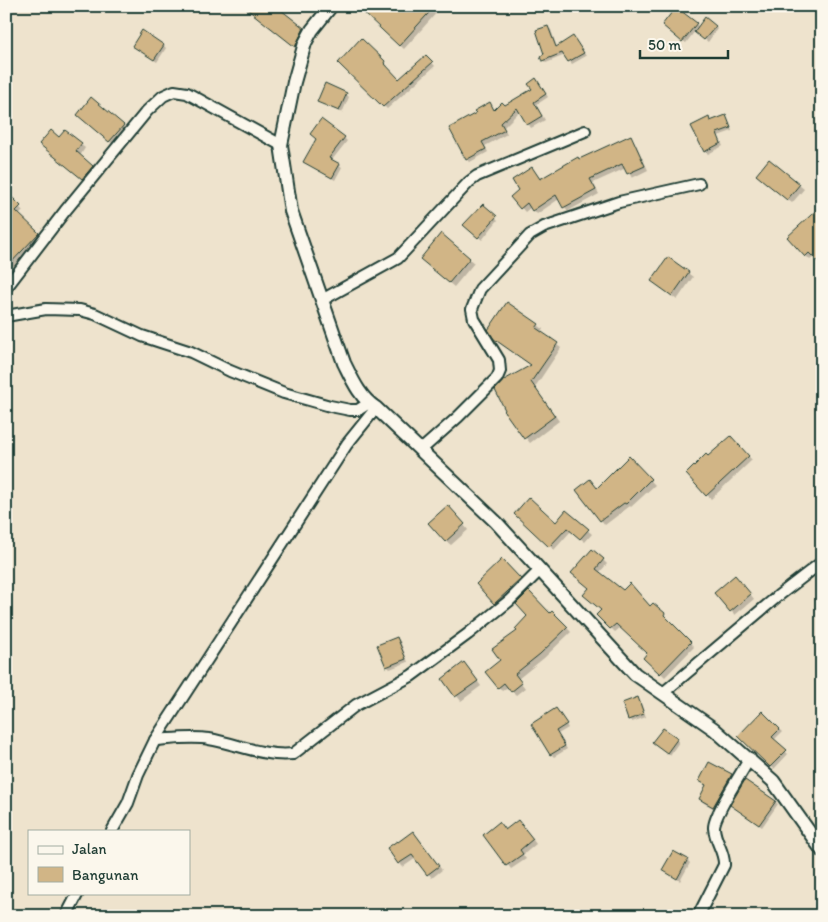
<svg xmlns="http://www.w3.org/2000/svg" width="828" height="922" font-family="Itim,sans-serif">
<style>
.shadow{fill:#0003}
.building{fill:#d1b586;stroke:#1f3d34}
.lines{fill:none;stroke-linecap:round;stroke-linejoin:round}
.minor-casing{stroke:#1f3d34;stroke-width:14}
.tertiary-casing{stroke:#1f3d34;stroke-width:16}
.minor{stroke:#fbf7ec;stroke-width:10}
.tertiary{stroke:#fbf7ec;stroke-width:12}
</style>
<rect width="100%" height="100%" fill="#eee3cd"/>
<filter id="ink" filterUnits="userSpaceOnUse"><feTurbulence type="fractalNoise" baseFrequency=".02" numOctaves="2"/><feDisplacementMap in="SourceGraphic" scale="10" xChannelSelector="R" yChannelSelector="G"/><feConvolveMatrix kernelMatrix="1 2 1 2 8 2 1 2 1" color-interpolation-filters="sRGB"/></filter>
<g filter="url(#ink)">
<g class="shadow">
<polygon points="64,6 72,6 69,10"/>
<polygon points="251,6 287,6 282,12 307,33 300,50 253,14"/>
<polygon points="382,6 446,6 442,12 439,10 404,49 365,13"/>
<polygon points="696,24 699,27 715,27 717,29 708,42 695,31 686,43 666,28"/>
<polygon points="548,27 551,30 557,48 573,37 586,56 572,64 565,55 546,63 543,60 546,54"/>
<polygon points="362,40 388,66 387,67 399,81 426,56 435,66 387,109 339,63"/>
<polygon points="163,45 166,48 157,62 136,48"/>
<polygon points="540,85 548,97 536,105 545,120 531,128 520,111 504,127 507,134 485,146 488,152 470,162 467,159 478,114 490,104 495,111"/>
<polygon points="346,94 349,97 342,113 318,101"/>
<polygon points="725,116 728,119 732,131 718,136 723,146 708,154 705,151 708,119 711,122"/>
<polygon points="83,119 123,125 128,130 114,145"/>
<polygon points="65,132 85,148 80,156 97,171 87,183 45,148 59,139"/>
<polygon points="630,137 634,141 648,170 632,178 626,168 593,183 599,194 568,211 559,199 537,214 531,207 525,212 512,197 520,190 532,169 541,180"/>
<polygon points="344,138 347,141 332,160 342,167 335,180 308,164"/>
<polygon points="762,179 799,185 804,189 792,203"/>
<polygon points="8,195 23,211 18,216 42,237 14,267 9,263"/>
<polygon points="483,206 498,220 482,240 468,228"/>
<polygon points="822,207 814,257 810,260 806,256"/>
<polygon points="441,235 474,263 454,287 426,263"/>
<polygon points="669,259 693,277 677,300 653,281"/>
<polygon points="538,325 543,329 541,333 561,348 535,387 559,421 530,443 505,411 533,365 500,343"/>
<polygon points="735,442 752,460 711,499 688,474"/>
<polygon points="629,458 655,485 631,507 630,506 605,525 578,490 597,489"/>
<polygon points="453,511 468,530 451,545 446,541"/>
<polygon points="566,512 592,534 585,542 571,531 554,550 516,514 556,524"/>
<polygon points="603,560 607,564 599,573 623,591 651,607 653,604 694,647 665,677 645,658 649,653 621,627 615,632 598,615 603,610 590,588 577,577"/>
<polygon points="502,561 524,584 499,607 477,584"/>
<polygon points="740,581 754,599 735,615 731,611"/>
<polygon points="552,612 571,632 544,658 518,679 525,688 516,695 508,687 502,691 499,687 502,660 519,631 529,616 550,615"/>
<polygon points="397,638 400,641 408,662 390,669 387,666"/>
<polygon points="468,668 481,686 461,701 443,679"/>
<polygon points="637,698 640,701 646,717 632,722 629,719"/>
<polygon points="559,712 568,728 558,734 567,749 554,757 551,754"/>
<polygon points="762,713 782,732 774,740 788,754 774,769 740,736"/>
<polygon points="677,739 679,742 670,755 656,745"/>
<polygon points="709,764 731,775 736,779 717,810 704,803 700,799 707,787 700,781"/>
<polygon points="775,802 778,804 762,827 735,808"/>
<polygon points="522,825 536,844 523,855 526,859 511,869 485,835 506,831"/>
<polygon points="417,837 442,870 432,878 416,858 403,867 399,863 398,844"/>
<polygon points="687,860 690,863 680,881 664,870"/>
</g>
<g class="building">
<polygon points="243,6 276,6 304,28 295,47"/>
<polygon points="370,6 435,6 399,46 364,13"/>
<polygon points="676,7 697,23 682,42 662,25"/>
<polygon points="705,17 716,26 704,40 694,32"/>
<polygon points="548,26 556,47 573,36 584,53 568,62 562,53 542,61 540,57 544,54 536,30"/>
<polygon points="142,30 164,45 154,60 132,46"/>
<polygon points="361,38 385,61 384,63 399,79 426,55 433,62 383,107 338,63"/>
<polygon points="536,78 546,94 534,102 542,116 527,125 517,108 501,123 505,130 482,142 486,149 466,160 449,128 476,113 474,111 490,102 494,110 502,102 505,105 532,89 528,84"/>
<polygon points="325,83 347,93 339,111 317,102"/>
<polygon points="91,97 124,125 109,142 77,115"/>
<polygon points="726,115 731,128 717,133 721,143 704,152 691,126 709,117 710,121"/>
<polygon points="321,119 345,137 329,158 340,164 332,178 303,162 316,139 310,134"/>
<polygon points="51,130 59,137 65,130 82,143 76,151 93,166 82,179 39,144"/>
<polygon points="631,135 645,166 627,174 622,164 590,179 596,190 563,208 556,195 532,211 527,203 520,209 510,197 518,190 512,180 532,167 540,179 578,157 579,159"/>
<polygon points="769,159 800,184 787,200 756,175"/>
<polygon points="6,191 21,206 16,211 39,233 6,268"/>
<polygon points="483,204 497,216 478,238 463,225"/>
<polygon points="822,205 822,266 809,253 805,257 787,237"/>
<polygon points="441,233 470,258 449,283 420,259"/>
<polygon points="668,257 689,272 672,296 651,281"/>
<polygon points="507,302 539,324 536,328 558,343 531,382 555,416 524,439 504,411 505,410 495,390 504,380 531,365 494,339 488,330"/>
<polygon points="731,436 749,456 706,496 686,474 706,454 708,456"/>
<polygon points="629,456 651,479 626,504 624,503 600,521 576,490 590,479 597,488"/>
<polygon points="529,497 556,522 566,510 589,529 580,539 567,528 549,547 514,514"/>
<polygon points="448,505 465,524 445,542 428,523"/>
<polygon points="592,549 604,559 596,569 623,590 630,583 650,606 653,603 665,613 664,615 691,642 660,674 643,658 647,653 616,624 610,629 596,615 601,610 583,595 589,588 571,573"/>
<polygon points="502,559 521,579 494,604 476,584"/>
<polygon points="735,575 751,594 730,612 714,593"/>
<polygon points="529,591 550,613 552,611 568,627 540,654 515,674 522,683 511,692 504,683 498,688 485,672 500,660 492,649 517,631 515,629 527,616 516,604"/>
<polygon points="397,637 406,659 386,667 377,645"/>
<polygon points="464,662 478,681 455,697 442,679"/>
<polygon points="638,697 644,714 628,720 622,703"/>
<polygon points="556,708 567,724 556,731 565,746 550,755 531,724"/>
<polygon points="762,711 780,729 772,737 787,750 770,767 738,736"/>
<polygon points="663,728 678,738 667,753 652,742"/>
<polygon points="709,762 732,774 713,807 699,799 706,785 699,781"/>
<polygon points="745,780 776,801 759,825 730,805"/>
<polygon points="518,820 533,839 520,850 523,854 506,866 483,835 499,822 505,830"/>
<polygon points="413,831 439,866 427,875 412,855 398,864 387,848 397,841 398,842"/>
<polygon points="673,851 688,859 677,879 662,870"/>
</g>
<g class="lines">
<defs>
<g id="minor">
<polyline points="6,288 65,211 147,111 163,96 174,91 187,93 281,145"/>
<polyline points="322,300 398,258 469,182 477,176 585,131"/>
<polyline points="6,316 46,309 80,310 95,314 142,336 191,352 230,371 284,393 330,406 350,410 358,410 369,403"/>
<polyline points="421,450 458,417 497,378 500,371 499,360 474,319 472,309 480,289 530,235 544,227 619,202 699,184"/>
<polyline points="663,693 778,596 822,562"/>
<path d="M155,740C173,739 191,736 209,739C238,744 264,757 293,754L356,705L411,676L468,634L509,601L540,570"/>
<polyline points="112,831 128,803 138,775 155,740 347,444 376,408"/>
<polyline points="66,916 78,893"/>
<path d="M698,916L724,865C725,852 715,842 714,828C713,816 742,772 750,758"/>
</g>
<path id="tertiary" d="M331,6L312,30L305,43L294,82L281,145L291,211L344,363C352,379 360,398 376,408L496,522L635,674L714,729L773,781L822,850"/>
</defs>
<use href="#minor" class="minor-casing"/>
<use href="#tertiary" class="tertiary-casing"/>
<use href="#minor" class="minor"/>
<use href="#tertiary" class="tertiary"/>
</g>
</g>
<rect width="828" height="922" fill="none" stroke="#fbf7ec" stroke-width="25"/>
<rect x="12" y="12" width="803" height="897" fill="none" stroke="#1f3d34" stroke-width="2" filter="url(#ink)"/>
<rect x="28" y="830" width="162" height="65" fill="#fbf7ec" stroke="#a3ada2"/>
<rect x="38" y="846" width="25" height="8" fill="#fbf7ec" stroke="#a3ada2"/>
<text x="72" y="854" font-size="15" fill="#1f3d34">Jalan</text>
<rect x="38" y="867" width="25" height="15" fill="#d1b586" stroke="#a3ada2"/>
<text x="72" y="880" font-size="15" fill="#1f3d34">Bangunan</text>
<path d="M640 50v8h88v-8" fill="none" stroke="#1f3d34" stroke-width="2.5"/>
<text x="648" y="50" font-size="15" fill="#1f3d34" stroke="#fbf7ec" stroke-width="4" paint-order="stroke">50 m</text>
</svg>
